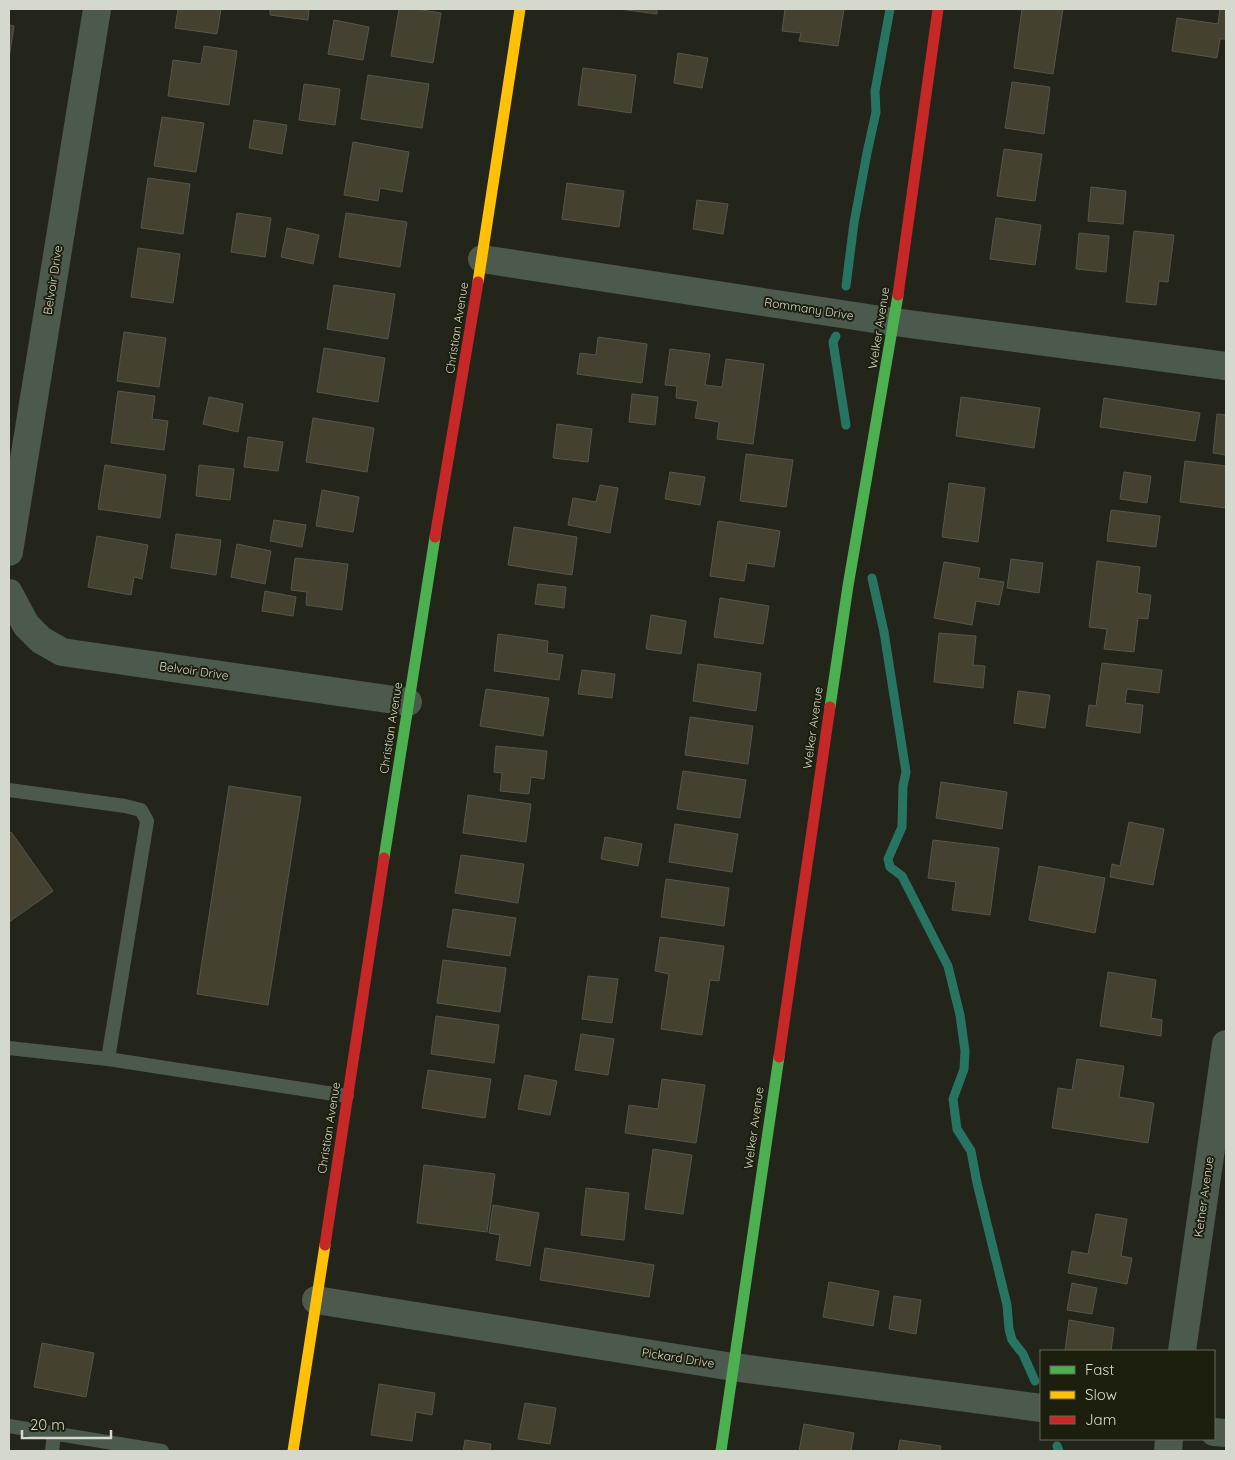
<svg xmlns="http://www.w3.org/2000/svg" width="1235" height="1460" font-family="Quicksand,sans-serif">
<style>
.lines{fill:none;stroke-linecap:round;stroke-linejoin:round}
.stream{stroke:#287463;stroke-width:9}
.building{fill:#444130;stroke:#56554c}
.lane{stroke:#4c594d;stroke-width:14}
.street{stroke:#4c594d;stroke-width:28}
.fast{stroke:#4caf50;stroke-width:11}
.slow{stroke:#ffc107;stroke-width:11}
.jam{stroke:#c62828;stroke-width:11}
.labels{text-anchor:middle;stroke-width:4;stroke-linejoin:round;paint-order:stroke}
.street-label{font-size:12px;fill:#d5d8cc;stroke:#1c1f0d}
</style>
<rect width="100%" height="100%" fill="#23251b"/>
<g class="lines">
<g class="stream">
<polyline points="846,286 854,223 867,153 876,112 875,91 890,9"/>
<polyline points="836,336 833,342 846,425"/>
<polyline points="872,578 884,632 906,772 903,786 902,827 888,859 890,867 902,876 948,966 960,1015 965,1051 964,1069 953,1099 957,1129 971,1151 977,1183 1007,1305 1009,1329 1012,1340 1023,1354 1035,1381"/>
<polyline points="1057,1446 1059,1451"/>
</g>
</g>
<g class="building">
<polygon points="178,9 221,9 217,34 175,28"/>
<polygon points="270,9 309,9 308,20 270,15"/>
<polygon points="399,9 416,9 441,13 433,63 391,56"/>
<polygon points="619,9 657,9 657,14"/>
<polygon points="785,9 844,9 838,46 799,41 801,33 782,31"/>
<polygon points="1022,9 1063,9 1053,74 1014,68"/>
<polygon points="1220,9 1226,9 1226,39 1220,39 1217,58 1172,51 1177,18 1218,24"/>
<polygon points="334,20 369,27 363,60 328,54"/>
<polygon points="9,25 14,26 9,58"/>
<polygon points="204,46 237,51 229,105 168,96 173,60 201,64"/>
<polygon points="678,53 708,58 702,88 674,83"/>
<polygon points="583,68 636,75 631,113 578,105"/>
<polygon points="368,75 429,84 422,128 361,119"/>
<polygon points="1012,82 1050,87 1044,134 1005,128"/>
<polygon points="304,84 340,89 335,125 299,120"/>
<polygon points="162,117 204,123 196,172 154,166"/>
<polygon points="254,120 287,125 282,154 249,148"/>
<polygon points="353,142 409,152 402,192 380,188 378,201 344,195"/>
<polygon points="1004,149 1042,154 1035,201 997,196"/>
<polygon points="148,178 190,184 183,234 141,228"/>
<polygon points="567,183 624,191 619,227 562,219"/>
<polygon points="1091,187 1126,191 1123,224 1088,221"/>
<polygon points="697,200 728,204 723,234 693,229"/>
<polygon points="237,213 271,218 265,257 231,252"/>
<polygon points="346,213 407,222 400,267 339,257"/>
<polygon points="996,218 1041,225 1035,265 990,259"/>
<polygon points="287,228 319,235 313,264 281,257"/>
<polygon points="1134,231 1174,235 1168,282 1159,281 1156,305 1126,302"/>
<polygon points="1079,233 1109,236 1106,272 1076,269"/>
<polygon points="138,248 180,254 173,303 131,297"/>
<polygon points="334,285 395,294 388,339 327,329"/>
<polygon points="124,332 166,338 159,387 117,381"/>
<polygon points="598,337 647,344 642,383 577,374 580,353 596,355"/>
<polygon points="324,348 385,358 378,402 317,392"/>
<polygon points="670,349 710,354 705,385 722,387 726,359 764,364 753,444 717,439 719,422 695,418 698,401 676,398 677,386 665,385"/>
<polygon points="118,391 155,396 152,419 168,421 164,450 111,443"/>
<polygon points="632,394 658,397 655,425 629,422"/>
<polygon points="209,397 243,404 238,432 203,424"/>
<polygon points="961,397 1040,408 1034,448 956,436"/>
<polygon points="1104,398 1200,413 1195,441 1100,427"/>
<polygon points="1217,414 1226,415 1226,455 1213,453"/>
<polygon points="313,418 374,428 367,472 306,462"/>
<polygon points="557,424 592,429 588,462 553,458"/>
<polygon points="248,437 283,442 278,471 244,467"/>
<polygon points="746,454 793,460 786,507 740,501"/>
<polygon points="1185,461 1226,466 1226,508 1180,502"/>
<polygon points="105,465 166,475 160,518 98,509"/>
<polygon points="199,465 234,469 230,500 196,496"/>
<polygon points="670,472 705,477 700,505 665,499"/>
<polygon points="1124,472 1151,476 1147,503 1120,499"/>
<polygon points="949,483 985,488 978,542 942,537"/>
<polygon points="600,485 618,488 610,533 568,525 573,498 596,502"/>
<polygon points="322,490 359,497 353,532 316,526"/>
<polygon points="1111,510 1160,516 1156,547 1107,541"/>
<polygon points="274,520 306,525 302,547 270,541"/>
<polygon points="718,521 780,531 774,567 747,563 744,581 710,576"/>
<polygon points="514,527 577,537 572,575 508,565"/>
<polygon points="176,534 221,540 216,575 171,568"/>
<polygon points="97,536 148,545 142,579 134,577 131,595 88,587"/>
<polygon points="237,544 271,551 265,584 231,577"/>
<polygon points="295,558 348,564 342,610 306,605 307,592 291,590"/>
<polygon points="1011,559 1043,563 1039,593 1007,588"/>
<polygon points="1097,561 1140,567 1137,593 1151,595 1148,619 1138,618 1134,652 1104,649 1107,629 1089,627"/>
<polygon points="944,562 980,568 978,578 1004,582 999,605 976,601 972,625 934,618"/>
<polygon points="538,584 566,587 564,608 535,604"/>
<polygon points="265,591 296,597 293,616 262,611"/>
<polygon points="720,598 769,606 763,644 714,637"/>
<polygon points="651,615 686,621 681,654 646,649"/>
<polygon points="939,633 976,636 973,665 985,666 983,688 934,682"/>
<polygon points="498,634 548,641 547,653 563,655 559,680 494,671"/>
<polygon points="1102,663 1162,670 1159,693 1127,689 1125,703 1143,705 1140,733 1086,726 1089,705 1096,706"/>
<polygon points="698,664 761,673 756,711 693,701"/>
<polygon points="582,670 615,674 612,698 578,694"/>
<polygon points="486,689 549,698 543,736 480,726"/>
<polygon points="1018,691 1050,695 1045,728 1014,723"/>
<polygon points="690,717 753,726 748,764 685,755"/>
<polygon points="496,746 547,751 544,779 531,777 529,794 500,791 502,773 494,772"/>
<polygon points="683,771 746,780 740,818 677,809"/>
<polygon points="941,782 1007,792 1002,829 936,818"/>
<polygon points="229,786 301,797 268,1005 197,994"/>
<polygon points="468,795 531,804 526,842 463,833"/>
<polygon points="1129,822 1164,829 1153,885 1110,877 1112,864 1120,866"/>
<polygon points="675,824 738,834 732,872 669,862"/>
<polygon points="11,832 53,891 9,922 9,834"/>
<polygon points="605,837 642,844 638,866 601,859"/>
<polygon points="933,840 999,848 990,915 952,910 956,882 928,878"/>
<polygon points="461,855 524,864 518,903 455,893"/>
<polygon points="1039,866 1105,878 1095,933 1029,920"/>
<polygon points="666,879 729,888 724,926 661,917"/>
<polygon points="453,909 516,918 510,956 447,947"/>
<polygon points="660,937 724,946 719,981 710,980 702,1035 661,1029 669,974 655,971"/>
<polygon points="443,960 506,968 500,1012 437,1003"/>
<polygon points="1108,972 1156,980 1151,1018 1162,1020 1161,1036 1100,1026"/>
<polygon points="588,976 618,979 612,1023 582,1019"/>
<polygon points="436,1016 499,1025 494,1063 431,1054"/>
<polygon points="581,1034 614,1039 608,1075 575,1070"/>
<polygon points="1077,1059 1124,1066 1119,1097 1154,1103 1148,1143 1052,1128 1058,1088 1072,1090"/>
<polygon points="428,1070 491,1079 485,1118 422,1108"/>
<polygon points="525,1075 557,1081 550,1115 518,1109"/>
<polygon points="662,1079 705,1085 696,1143 625,1133 629,1105 658,1109"/>
<polygon points="653,1149 692,1155 683,1214 645,1209"/>
<polygon points="424,1165 495,1174 487,1232 417,1223"/>
<polygon points="586,1188 629,1193 624,1240 581,1235"/>
<polygon points="493,1205 539,1213 530,1266 496,1260 500,1235 489,1233"/>
<polygon points="1096,1214 1127,1219 1121,1256 1132,1258 1127,1284 1068,1273 1072,1251 1088,1254"/>
<polygon points="545,1248 654,1265 649,1297 540,1280"/>
<polygon points="829,1282 879,1291 873,1326 823,1317"/>
<polygon points="1072,1283 1097,1288 1092,1314 1067,1310"/>
<polygon points="894,1296 921,1300 916,1334 889,1329"/>
<polygon points="1069,1320 1114,1328 1111,1351 1065,1351"/>
<polygon points="42,1343 94,1353 86,1397 34,1387"/>
<polygon points="379,1384 435,1393 432,1415 416,1412 412,1441 371,1435"/>
<polygon points="525,1403 556,1408 550,1444 518,1439"/>
<polygon points="804,1424 854,1433 851,1451 799,1451"/>
<polygon points="465,1440 491,1444 490,1451 463,1451"/>
<polygon points="900,1440 941,1446 940,1451 898,1451"/>
</g>
<g class="lines">
<g class="lane">
<polyline points="9,790 125,806 141,810 147,821 108,1059 347,1096"/>
<polyline points="9,1048 108,1059"/>
<polyline points="9,1426 162,1451"/>
<polyline points="52,1451 54,1434"/>
</g>
<g class="street">
<polyline points="482,259 894,322 1226,366"/>
<polyline points="9,552 97,9"/>
<polyline points="9,593 26,625 41,640 62,652 408,702"/>
<polyline points="316,1300 733,1367 1041,1408"/>
<polyline points="1182,1351 1226,1044"/>
<polyline points="1214,1432 1226,1433"/>
<polyline points="1168,1451 1169,1439"/>
</g>
<g class="fast">
<polyline points="830,707 848,586 898,295"/>
<polyline points="384,858 435,537"/>
<polyline points="721,1451 779,1057"/>
</g>
<g class="slow">
<polyline points="478,282 520,9"/>
<polyline points="293,1451 325,1245"/>
</g>
<g class="jam">
<polyline points="898,295 938,9"/>
<polyline points="435,537 478,282"/>
<polyline points="779,1057 830,707"/>
<polyline points="325,1245 384,858"/>
</g>
</g>
<g class="labels">
<g class="street-label">
<text transform="translate(53 280) rotate(-81)" y="4">Belvoir Drive</text>
<text transform="translate(809 309) rotate(9)" y="4">Rommany Drive</text>
<text transform="translate(457 328) rotate(-81)" y="4">Christian Avenue</text>
<text transform="translate(879 328) rotate(-81)" y="4">Welker Avenue</text>
<text transform="translate(194 671) rotate(8)" y="4">Belvoir Drive</text>
<text transform="translate(391 728) rotate(-81)" y="4">Christian Avenue</text>
<text transform="translate(813 728) rotate(-82)" y="4">Welker Avenue</text>
<text transform="translate(329 1128) rotate(-81)" y="4">Christian Avenue</text>
<text transform="translate(754 1128) rotate(-82)" y="4">Welker Avenue</text>
<text transform="translate(1204 1197) rotate(-82)" y="4">Ketner Avenue</text>
<text transform="translate(678 1358) rotate(9)" y="4">Pickard Drive</text>
</g>
</g>
<rect width="1235" height="1460" fill="none" stroke="#d5d8cc" stroke-width="20"/>
<rect x="1040" y="1350" width="175" height="90" fill="#1c1f0d" stroke="#666959"/>
<rect x="1050" y="1366" width="25" height="8" fill="#4caf50" stroke="#666959"/>
<text x="1085" y="1375" font-size="15" fill="#d5d8cc">Fast</text>
<rect x="1050" y="1391" width="25" height="8" fill="#ffc107" stroke="#666959"/>
<text x="1085" y="1400" font-size="15" fill="#d5d8cc">Slow</text>
<rect x="1050" y="1416" width="25" height="8" fill="#c62828" stroke="#666959"/>
<text x="1085" y="1425" font-size="15" fill="#d5d8cc">Jam</text>
<path d="M22 1430v8h89v-8" fill="none" stroke="#d5d8cc" stroke-width="2.5"/>
<text x="30" y="1430" font-size="15" fill="#d5d8cc" stroke="#1c1f0d" stroke-width="4" paint-order="stroke">20 m</text>
</svg>
